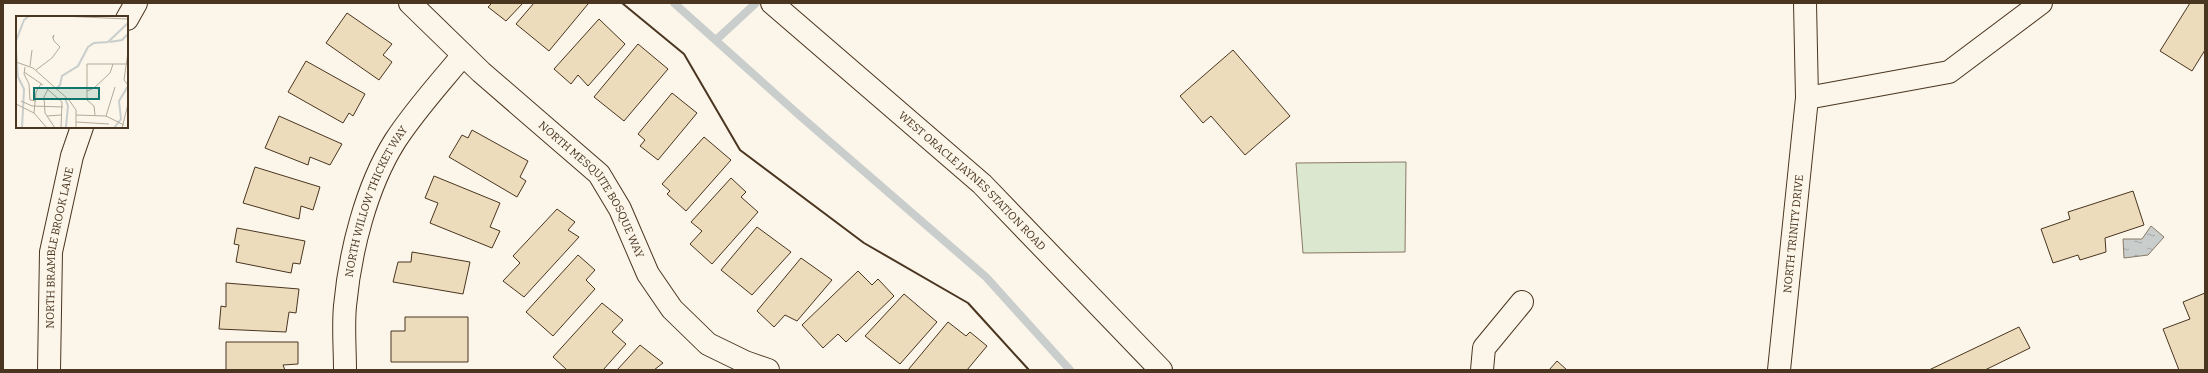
<svg xmlns="http://www.w3.org/2000/svg" width="2208" height="373" font-family="Bitter,serif">
<style>
.pitch{fill:#dce7d0;stroke:#887966}
.water{fill:url(#water-ripples);stroke:#887966}
.lines{fill:none;stroke-linecap:round;stroke-linejoin:round}
.stream{stroke:#c9cecd;stroke-width:8}
.building{fill:#ecdcbc;stroke:#4a3520}
.minor-casing{stroke:#4a3520;stroke-width:24}
.minor{stroke:#fbf6e9;stroke-width:22}
.wall{stroke:#4a3520;stroke-width:2}
.labels{text-anchor:middle;stroke-width:3;stroke-linejoin:round;paint-order:stroke}
.street-label{font-size:11px;fill:#4a3520;stroke:#fbf6e9}
.inset-river{fill:none;stroke:#c9cecd;stroke-width:2}
.inset-road{fill:none;stroke:#b4a999;stroke-width:1}
.view{fill:#0f766e;fill-opacity:0.15;stroke:#0f766e;stroke-width:2}
.inset-edge{fill:none;stroke:#4a3520;stroke-width:2}
</style>
<defs>
<pattern id="water-ripples" width="26" height="14" patternUnits="userSpaceOnUse"><rect width="26" height="14" fill="#c9cecd"/><path d="M2 4q2-2 4 0t4 0M15 11q2-2 4 0t4 0" fill="none" stroke="#a5a8a6"/></pattern>
</defs>
<rect width="100%" height="100%" fill="#fbf6e9"/>
<polygon class="pitch" points="1406,162 1405,252 1303,253 1296,163"/>
<polygon class="water" points="2151,226 2164,237 2148,255 2124,258 2123,239 2142,239"/>
<g class="lines">
<g class="stream">
<polyline points="674,3 799,115 986,277 1070,370"/>
<polyline points="716,40 756,3"/>
</g>
</g>
<g class="building">
<polygon points="492,3 523,3 506,21 488,7"/>
<polygon points="534,3 587,3 588,4 549,51 516,24"/>
<polygon points="2190,3 2205,3 2205,50 2192,71 2160,51"/>
<polygon points="347,13 392,44 383,55 392,62 379,80 326,43"/>
<polygon points="599,19 625,44 588,86 578,75 571,84 554,69"/>
<polygon points="638,44 668,69 624,121 594,97"/>
<polygon points="1233,50 1290,116 1245,155 1211,116 1203,123 1180,96"/>
<polygon points="306,61 365,94 353,116 349,113 343,123 288,92"/>
<polygon points="672,93 697,113 658,160 640,146 645,140 638,134"/>
<polygon points="279,116 342,144 330,165 310,157 308,165 265,148"/>
<polygon points="472,130 528,161 520,177 526,181 517,197 449,157 462,135 468,138"/>
<polygon points="704,137 731,160 686,211 667,194 670,191 662,184"/>
<polygon points="255,167 320,187 313,210 301,206 299,219 243,203"/>
<polygon points="434,176 500,203 490,227 500,231 492,248 430,223 438,203 425,198"/>
<polygon points="731,178 746,192 741,197 758,212 712,264 690,244 702,231 691,222"/>
<polygon points="2133,191 2144,225 2105,238 2106,252 2080,260 2078,255 2053,263 2041,229 2070,219 2068,212"/>
<polygon points="557,209 575,222 568,230 579,237 524,297 503,281 520,263 513,256"/>
<polygon points="757,227 791,252 752,295 721,270"/>
<polygon points="237,228 305,241 300,264 293,263 291,273 236,262 239,245 234,244"/>
<polygon points="412,252 470,262 463,294 393,282 398,262 411,262"/>
<polygon points="578,255 595,270 586,280 595,289 553,336 526,312"/>
<polygon points="801,258 832,280 797,321 785,315 774,327 757,311"/>
<polygon points="858,271 872,285 878,279 894,296 846,342 838,334 823,348 802,325"/>
<polygon points="226,283 299,289 296,313 289,312 286,332 219,329 221,306 226,307"/>
<polygon points="2205,293 2205,370 2179,370 2163,329 2190,319 2183,302"/>
<polygon points="904,294 937,322 900,364 865,336"/>
<polygon points="602,303 623,320 612,332 626,344 603,370 567,370 553,357"/>
<polygon points="405,317 468,317 468,362 391,362 391,331 405,331"/>
<polygon points="948,322 966,336 970,332 987,346 967,370 908,370"/>
<polygon points="2019,327 2030,348 1985,370 1929,370"/>
<polygon points="226,342 298,342 298,364 283,365 285,370 226,370"/>
<polygon points="640,345 663,363 654,370 617,370"/>
<polygon points="1557,361 1567,370 1549,370"/>
</g>
<g class="lines">
<defs>
<g id="minor">
<path id="s1" d="M410,3L481,72L599,174L620,209L648,274L672,309L708,344L745,362L768,370"/>
<path id="s2" d="M772,3L982,184L1161,370"/>
<polyline points="127,19 136,3"/>
<polyline points="1807,98 1949,72 2041,3"/>
<path id="s3" d="M49,370L51,252L72,156L82,127"/>
<path id="s4" d="M345,370C345,349 343,327 345,306C350,252 366,187 395,141C415,110 440,83 463,55"/>
<polyline points="1482,370 1484,348 1522,302"/>
<path id="s5" d="M1779,370L1807,98L1805,3"/>
</g>
</defs>
<use href="#minor" class="minor-casing"/>
<use href="#minor" class="minor"/>
<polyline class="wall" points="622,3 684,54 740,150 864,243 968,303 1029,370"/>
</g>
<g class="labels">
<g class="street-label">
<text dy="4" stroke="none"><textPath href="#s2" startOffset="268">WEST ORACLE JAYNES STATION ROAD</textPath></text>
<text dy="4" stroke="none"><textPath href="#s1" startOffset="263">NORTH MESQUITE BOSQUE WAY</textPath></text>
<text dy="4" stroke="none"><textPath href="#s4" startOffset="174">NORTH WILLOW THICKET WAY</textPath></text>
<text dy="4" stroke="none"><textPath href="#s5" startOffset="137">NORTH TRINITY DRIVE</textPath></text>
<text dy="4" stroke="none"><textPath href="#s3" startOffset="123">NORTH BRAMBLE BROOK LANE</textPath></text>
</g>
</g>
<g transform="translate(16 16)">
<rect width="112" height="112" fill="#fbf6e9"/>
<path class="inset-river" d="M0,25L8,4L13,0M94,26L106,24L112,18M0,34L2,61L8,73L6,112M40,73L44,69L46,60L62,50L72,31L78,27L92,26L112,7M49,82L52,90L50,111M98,112L105,103L103,85L112,70"/>
<path class="inset-road" d="M45,0L112,3M112,36L108,64L112,69M0,46L17,52L53,84L60,94V112M14,50L16,34M9,51L8,58L13,68L14,84L20,85M20,54L36,42L44,31L38,25L37,22V20L38,19L37,22M8,56L27,69M30,72L46,86L45,112M32,73L28,81L29,97L39,112M71,75L78,72L94,57L97,48M5,85L16,90L47,91M0,88L18,97L31,112M18,97L20,76L25,68M60,99L90,100L108,109M79,99L78,90L71,84V48H112M31,100L45,99M90,100L99,71M60,106L93,108M106,112L112,88"/>
<path class="view" d="M18,72H83V83H18Z"/>
<rect width="112" height="112" class="inset-edge"/>
</g>
<rect width="2208" height="373" fill="none" stroke="#4a3520" stroke-width="8"/>
</svg>
